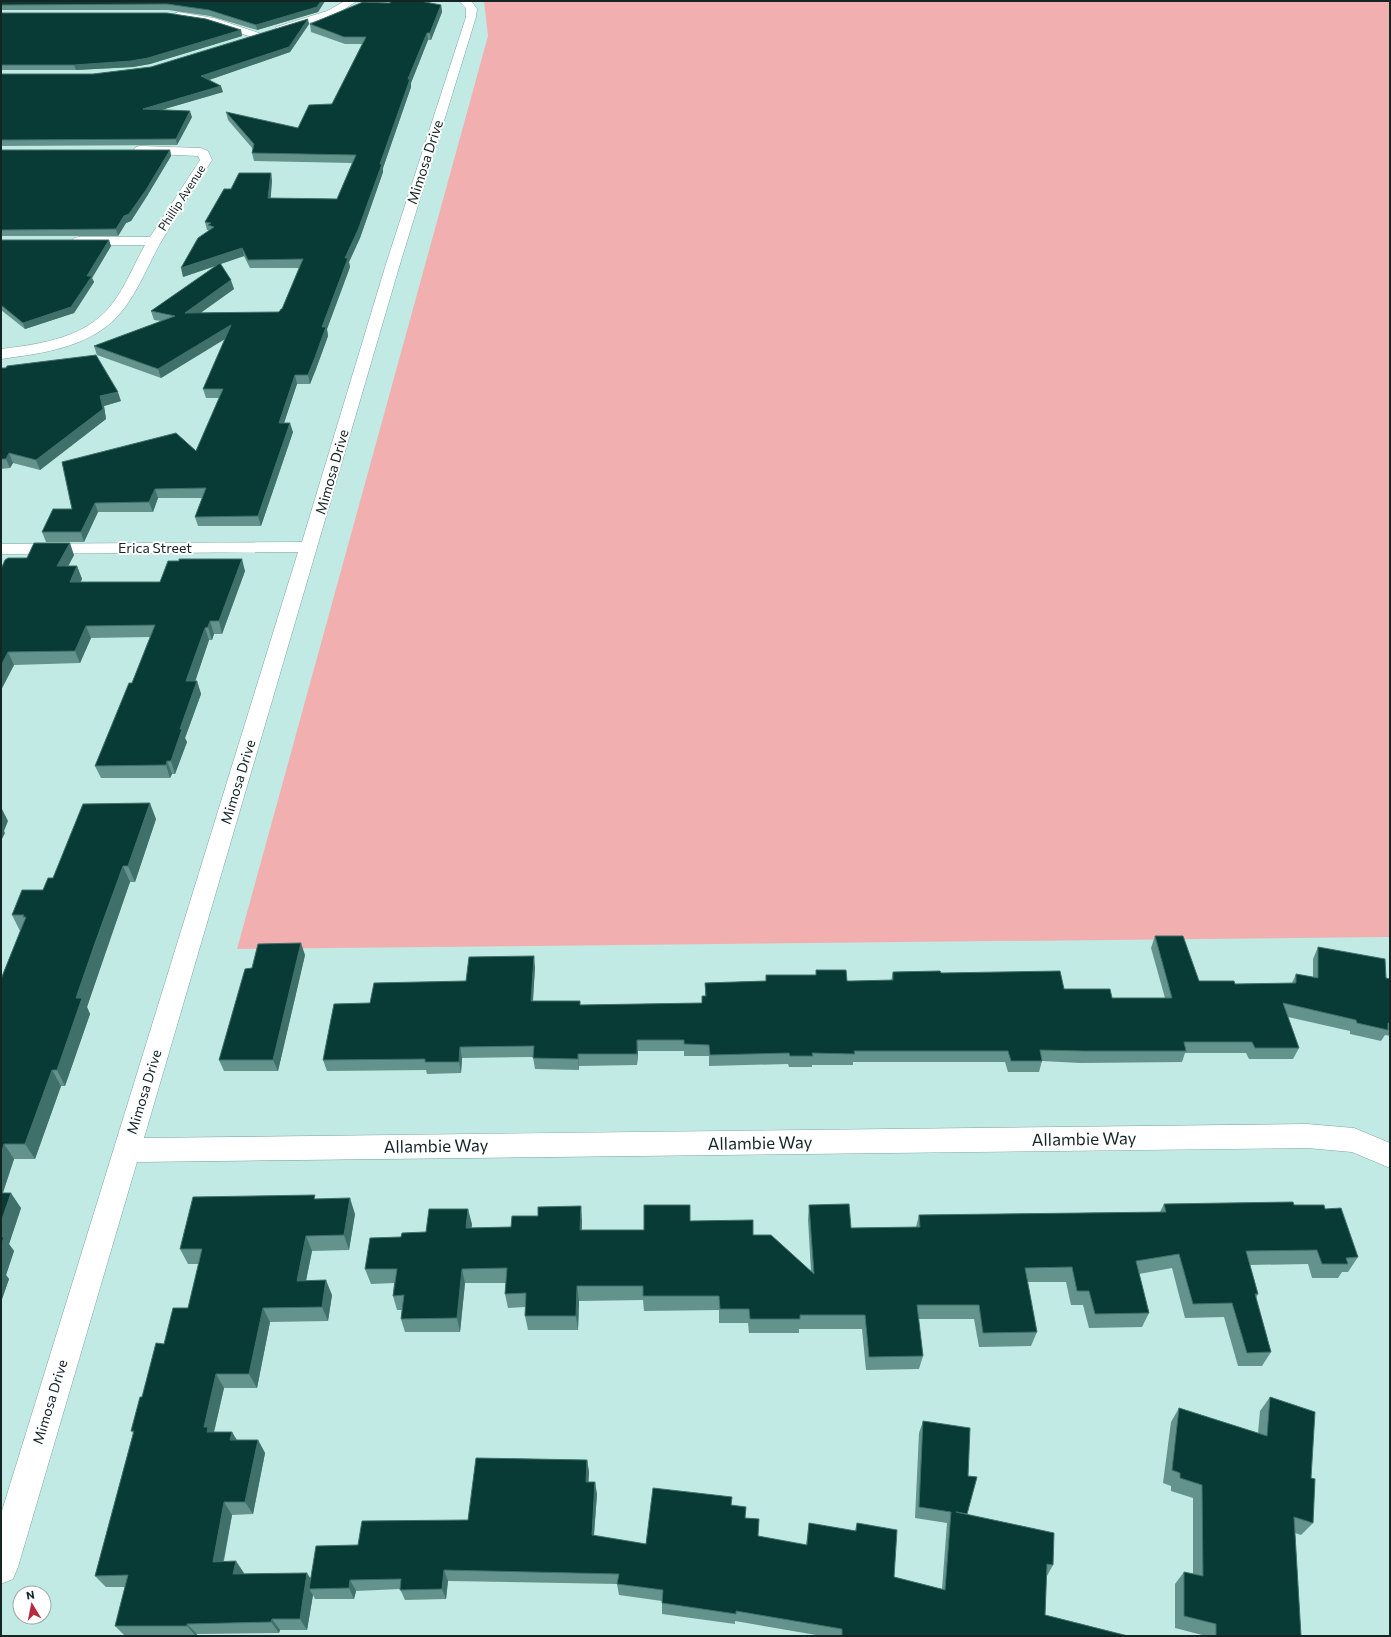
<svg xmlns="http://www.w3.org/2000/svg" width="1391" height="1637" font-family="Commissioner,sans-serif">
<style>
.green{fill:#f2afaf}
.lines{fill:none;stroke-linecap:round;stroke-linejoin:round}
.street-casing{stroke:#7ea6a0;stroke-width:1}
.street{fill:#fff;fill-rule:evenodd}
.wall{fill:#64928d;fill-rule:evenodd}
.shaded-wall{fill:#40706a}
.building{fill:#083b36;stroke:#40706a}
.labels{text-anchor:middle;stroke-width:4;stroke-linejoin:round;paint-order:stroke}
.far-street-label{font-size:12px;fill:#152523;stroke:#fff}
.street-label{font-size:14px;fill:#152523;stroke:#fff}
.near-street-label{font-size:17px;fill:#152523;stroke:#fff}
</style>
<rect width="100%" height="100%" fill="#c1eae4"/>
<polygon class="green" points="484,1 1390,1 1390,937 237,949 488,36"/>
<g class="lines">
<defs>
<g id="street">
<polygon points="345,1 357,1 335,15 280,32 275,29 276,27 327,11"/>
<polygon points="459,1 472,2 477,9 476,17 400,264 144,1138 1307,1124 1354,1128 1390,1143 1390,1168 1352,1152 1307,1148 137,1162 18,1567 13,1579 1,1584 1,1514 298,552 1,554 1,544 302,542 386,264 466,17 466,8"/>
<polygon points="178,12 214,18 262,34 263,36 258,39 208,23 174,17 173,15"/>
<path d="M140,146L201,148L208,151L212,160C195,187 177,214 161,242C145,270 133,306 107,326C78,349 37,354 1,359V349C41,344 86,338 112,304C126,286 134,264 145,245H79L74,244L72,241L74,238L79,237H150L200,160L198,156L136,153L134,150L136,147Z"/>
</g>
</defs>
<use href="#street" class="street-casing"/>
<use href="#street" class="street"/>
</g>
<g class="wall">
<polygon points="1,1 325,1 318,12 257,30 210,16 168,10 1,10"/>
<path d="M441,5L442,12L431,40H428L411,83V87L383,168V172L360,238L349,262L350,267L327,329L328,336L316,369L310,384H297L284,423L293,432L261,526H198L195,517L202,498H158L153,512H98L84,542H46L42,532L72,509L196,451L219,398H206L203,389L225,339L161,378L97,355L94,346L161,321L154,320L151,311L216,266L183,277L209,230H207L205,222L231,189L271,173L272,181L270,198L337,199L352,163L254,161L252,153L253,149L228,120L226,112L298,128L332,104L362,44H345L311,32L310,24ZM244,256L250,268H299L282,309L279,312L200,313L234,289L220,264Z"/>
<polygon points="1,13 241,30 242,36 150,64 133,67 76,70 1,70"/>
<polygon points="309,24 290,52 209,80 223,92 161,110 192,117 177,145 1,146 1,74 93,74 151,67"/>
<polygon points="1,150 170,150 171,156 147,196 131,221 126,223 118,236 1,236"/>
<polygon points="1,240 109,240 111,246 92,278 94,282 74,313 25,329 1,310"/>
<polygon points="1,368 121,401 104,406 106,419 40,470 13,463 10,468 1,469"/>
<polygon points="74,555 68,566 77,566 82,579 80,582 160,582 245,571 222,634 214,634 212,640 209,640 195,681 197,681 201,694 185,738 187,742 175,774 172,774 170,778 101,778 95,766 132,683 150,637 91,638 80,663 14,665 1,690 1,569 27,558"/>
<polygon points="156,819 135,882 130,882 102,962 87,1007 90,1014 65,1086 61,1086 35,1159 14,1159 3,1193 21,1208 9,1244 14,1251 6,1275 9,1279 1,1302 1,979 20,931 12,915 43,890 53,878"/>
<polygon points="1155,936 1199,981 1235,984 1292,983 1296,974 1313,977 1313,959 1318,947 1386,978 1390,979 1390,1036 1385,1035 1381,1041 1350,1034 1350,1031 1288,1017 1299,1048 1293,1059 1249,1059 1246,1053 1185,1053 1182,1062 1080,1063 1042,1061 1039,1072 1008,1072 1005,1062 853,1062 853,1065 812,1065 812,1067 789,1067 788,1064 709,1066 709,1056 684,1056 684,1051 638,1051 637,1065 579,1066 579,1070 535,1069 533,1057 462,1058 461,1073 427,1074 426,1070 327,1071 323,1060 370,1003 466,981 535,967 533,1001 580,1005 702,1003 702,996 705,996 705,983 766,981 766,975 816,975 816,970 847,981 891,981 893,972 941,973 1064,989 1112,998 1165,998 1151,948"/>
<polygon points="305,955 278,1071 224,1071 219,1060 252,968"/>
<polygon points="316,1199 355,1214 349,1250 312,1251 306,1281 332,1295 328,1321 270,1322 257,1388 224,1388 214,1432 232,1432 236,1440 258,1440 265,1453 253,1514 232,1515 224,1561 244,1573 244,1574 311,1578 358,1545 468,1520 587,1460 589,1472 588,1482 597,1494 594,1536 646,1544 731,1505 745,1518 758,1536 806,1545 809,1523 855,1531 857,1523 894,1577 942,1589 947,1523 915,1518 919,1433 923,1421 967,1515 1053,1565 1047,1576 1046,1576 1045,1615 1128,1636 822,1636 735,1621 735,1624 662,1614 662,1601 619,1595 617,1584 448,1581 446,1599 405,1600 400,1589 356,1591 354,1599 315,1599 313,1595 307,1630 280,1630 279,1633 197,1634 196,1636 125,1636 115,1626 125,1587 106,1587 95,1576 133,1433 131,1431 142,1397 164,1344 188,1308 199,1264 188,1264 180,1249"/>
<polygon points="1164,1204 1294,1205 1325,1209 1358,1257 1348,1272 1342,1272 1338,1278 1312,1278 1308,1264 1250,1265 1258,1294 1256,1298 1271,1352 1262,1366 1238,1366 1224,1317 1185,1318 1172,1268 1139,1274 1149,1313 1142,1327 1089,1328 1083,1305 1071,1305 1066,1282 1027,1282 1037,1332 1031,1346 979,1347 974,1319 918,1319 923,1356 919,1369 866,1370 862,1329 799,1329 799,1333 749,1333 748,1323 719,1323 719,1310 644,1311 643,1300 579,1301 578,1330 528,1330 525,1316 525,1307 508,1308 505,1294 506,1283 465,1283 460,1332 405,1332 401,1319 402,1310 397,1310 393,1296 394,1283 371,1284 365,1269 401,1237 472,1224 471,1228 511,1227 538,1216 582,1221 582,1230 644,1230 690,1221 753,1235 811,1271 808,1220 809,1205 851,1228 916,1227 919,1215 1160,1212"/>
<polygon points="1270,1397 1311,1478 1313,1523 1301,1535 1295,1533 1301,1636 1206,1636 1175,1628 1175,1584 1184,1572 1193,1574 1193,1498 1171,1491 1171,1486 1163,1483 1171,1422 1179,1408 1258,1433 1260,1411"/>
</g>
<g class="shaded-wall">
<polygon points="321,1 325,1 318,12 257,30 256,25"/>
<polygon points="441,5 442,12 431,40 430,33"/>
<polygon points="308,19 309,24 290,52 203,82 201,76"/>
<polygon points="241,30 242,36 150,64 133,67 76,70 74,65"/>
<polygon points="427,33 428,40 411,83 411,87 383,168 383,172 360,238 349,262 350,267 327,329 328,336 316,369 310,384 308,375 322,327 345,258 380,164 408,79"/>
<polygon points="221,86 223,92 144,115 143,109"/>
<polygon points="190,111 192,117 177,145 176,139"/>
<polygon points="170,150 171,156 147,196 131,221 126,223 118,236 116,229 124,216"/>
<polygon points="271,173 272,181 270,207 268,198"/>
<polygon points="109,240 111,246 92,278 94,282 74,313 25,329 23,323 87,276"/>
<polygon points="242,248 244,256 183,277 181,268"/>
<polygon points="231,280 234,289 188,322 185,313"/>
<polygon points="231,325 233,334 161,378 158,369"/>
<polygon points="295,375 297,384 281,432 279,423"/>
<polygon points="118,392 121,401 104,406 106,419 40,470 36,460 100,396"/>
<polygon points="290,423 293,432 261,526 258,516"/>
<polygon points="9,453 13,463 10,468 6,459"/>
<polygon points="155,489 158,498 153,512 149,502"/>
<polygon points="95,503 98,512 84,542 81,532"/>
<polygon points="70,543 74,555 62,578 57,566"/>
<polygon points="242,559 245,571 222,634 219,621"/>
<polygon points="77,566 82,579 75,594 70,582"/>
<polygon points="210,621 214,634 212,640 208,627"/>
<polygon points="86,626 91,638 80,663 75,651"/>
<polygon points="205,628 209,640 191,694 186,681"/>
<polygon points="8,652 14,665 1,690 1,666"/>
<polygon points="197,681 201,694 185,738 187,742 175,774 171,761 180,729"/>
<polygon points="167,761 172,774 170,778 166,765"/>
<polygon points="150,803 156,819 135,882 128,866"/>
<polygon points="2,809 8,821 4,831 5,833 1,841 1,810"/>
<polygon points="123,866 130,882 87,1007 90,1014 65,1086 57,1070 76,998"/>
<polygon points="301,943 305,955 278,1071 273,1060"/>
<polygon points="534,956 535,967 532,1013 531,1001"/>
<polygon points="637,1040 638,1051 637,1065"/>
<polygon points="460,1047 462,1058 461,1073 459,1062"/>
<polygon points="578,1054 579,1066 579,1070 578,1059"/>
<polygon points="52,1070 61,1086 35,1159 25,1144"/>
<polygon points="4,1144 14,1159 1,1198 1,1154"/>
<polygon points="11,1193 21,1208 9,1244 14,1251 6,1275 9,1279 1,1302 1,1222"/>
<polygon points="350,1198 355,1214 349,1250 344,1235"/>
<polygon points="581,1206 582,1221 581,1245 580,1230"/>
<polygon points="468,1209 472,1224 470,1243 466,1228"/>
<polygon points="306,1236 312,1251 303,1295 297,1281"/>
<polygon points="462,1269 465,1283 460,1332 457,1318"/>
<polygon points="326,1280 332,1295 328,1321 322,1307"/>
<polygon points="577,1286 579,1301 578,1330 576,1316"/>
<polygon points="263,1308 270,1322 257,1388 249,1374"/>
<polygon points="216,1374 224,1388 213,1436 215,1445 204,1427"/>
<polygon points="232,1432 240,1445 230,1440"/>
<polygon points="258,1440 265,1453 253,1514 245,1502"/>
<polygon points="587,1460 589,1472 588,1494 586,1482"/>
<polygon points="595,1482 597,1494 593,1546 592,1535"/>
<polygon points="224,1502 232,1515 221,1573 213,1562"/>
<polygon points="236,1561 244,1573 241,1586 233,1574"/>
<polygon points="444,1570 448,1581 446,1599 442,1589"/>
<polygon points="307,1573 314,1584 309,1589 313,1595 307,1630 300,1619"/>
<polygon points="350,1580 356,1591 354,1599 349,1588"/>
<polygon points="272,1619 280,1630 279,1633 271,1622"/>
<polygon points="187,1624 197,1634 196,1636 187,1626"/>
</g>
<g class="building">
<polygon points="1,1 321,1 317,7 256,25 209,10 167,4 1,5"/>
<polygon points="393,1 420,1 441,5 430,33 427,33 408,79 410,79 380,164 382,164 358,230 345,258 348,258 322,327 326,327 314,360 308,375 295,375 279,423 290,423 258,516 195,517 206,488 155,489 149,502 95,503 81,532 42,532 53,509 72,509 62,462 176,433 196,451 223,389 203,389 231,325 158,369 94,346 175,316 151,311 220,263 231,280 185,313 279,312 281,309 282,309 303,259 248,260 242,248 181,268 198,238 214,227 208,225 211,223 205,222 224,189 231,189 239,173 271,173 268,198 337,199 356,155 252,153 254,144 226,112 298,128 309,105 332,104 366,37 344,37 310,24 363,2 389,3"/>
<polygon points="1,13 167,13 206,19 241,30 148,58 131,61 74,65 1,65"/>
<polygon points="308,19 289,47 201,76 221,86 143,109 190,111 176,139 1,140 1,74 93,74 151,67"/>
<polygon points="1,150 170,150 146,190 129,214 124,216 116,229 1,230"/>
<polygon points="1,240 109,240 87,276 92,276 71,307 23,323 1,305"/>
<polygon points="96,355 118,392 100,396 103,409 36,460 9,453 6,459 1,459 1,368 6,368 7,366"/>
<polygon points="34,543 70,543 57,566 77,566 70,582 160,582 168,561 179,561 179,559 242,559 219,621 210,621 208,627 205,628 186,681 197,681 180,729 182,729 171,761 167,761 166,765 95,766 129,683 132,683 155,625 86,626 75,651 8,652 1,666 1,569 5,560 8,558 27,558"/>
<polygon points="150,803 128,866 123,866 94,946 76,998 82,998 57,1070 52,1070 25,1144 4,1144 1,1154 1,979 26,917 23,917 24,915 12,915 22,890 43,890 48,878 53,878 83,804"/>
<polygon points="1155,936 1183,936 1199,981 1234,981 1235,984 1296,983 1296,974 1318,978 1318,947 1385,959 1386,978 1390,979 1390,1023 1388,1023 1388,1030 1357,1023 1356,1020 1283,1003 1299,1048 1255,1048 1252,1042 1184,1042 1186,1051 1084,1051 1040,1050 1042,1061 1011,1061 1008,1051 854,1051 855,1054 812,1053 813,1056 790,1056 789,1053 710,1055 709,1045 684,1044 684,1040 637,1040 637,1054 578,1054 578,1059 533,1058 534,1046 460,1047 459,1062 425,1062 425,1059 323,1060 334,1004 370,1003 374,983 466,981 469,957 534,956 531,1001 580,1001 580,1005 702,1003 702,996 706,996 705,983 766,981 766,975 816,975 816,970 846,970 847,981 852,981 893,980 893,972 940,971 941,973 1060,971 1064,989 1110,989 1112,998 1172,998"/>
<polygon points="301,943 273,1060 219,1060 245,969 252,968 258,944"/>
<polygon points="1,1193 11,1193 1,1222"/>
<polygon points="315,1195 314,1199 350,1198 344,1235 306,1236 297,1281 326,1280 322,1307 263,1308 249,1374 216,1374 204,1427 208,1427 207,1432 232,1432 230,1440 258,1440 245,1502 224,1502 213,1562 236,1561 233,1574 307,1573 300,1619 272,1619 271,1622 187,1624 187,1626 115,1626 128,1575 95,1576 134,1431 131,1431 140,1397 142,1397 156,1343 164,1344 173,1308 188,1308 202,1249 180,1249 193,1197"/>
<polygon points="1293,1202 1294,1205 1324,1205 1325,1209 1341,1208 1358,1257 1346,1258 1348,1264 1322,1264 1317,1250 1246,1251 1258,1294 1255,1294 1271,1352 1247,1353 1232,1303 1193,1304 1179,1254 1136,1261 1149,1313 1095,1314 1089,1291 1077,1291 1072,1267 1025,1268 1037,1332 983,1333 979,1305 917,1305 923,1356 869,1357 865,1315 800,1315 800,1319 750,1319 749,1309 720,1309 719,1296 643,1296 643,1286 577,1286 576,1316 525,1316 526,1293 505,1294 507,1268 462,1269 457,1318 401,1319 404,1295 393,1296 397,1269 365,1269 370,1238 401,1237 402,1233 426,1232 429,1209 468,1209 466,1228 511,1227 512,1216 538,1216 538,1207 581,1206 580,1230 644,1230 644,1205 690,1205 690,1221 753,1220 753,1235 771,1235 814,1274 809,1205 849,1204 851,1228 920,1227 919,1215 1166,1212 1164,1204"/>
<polygon points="1,1237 4,1237 1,1245"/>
<polygon points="1270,1397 1315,1412 1311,1478 1315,1479 1313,1523 1294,1517 1301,1636 1216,1636 1216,1624 1184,1616 1184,1572 1203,1576 1202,1485 1180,1478 1180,1473 1172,1470 1179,1408 1267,1436"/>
<polygon points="923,1421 970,1428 968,1476 977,1477 967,1514 956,1512 1054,1533 1053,1565 1047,1564 1045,1615 1128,1636 842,1636 842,1629 736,1611 736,1614 662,1603 663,1590 617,1584 619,1574 444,1570 442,1589 400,1590 401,1579 350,1580 349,1588 309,1589 316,1546 358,1545 362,1521 468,1520 476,1458 587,1460 586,1482 595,1482 592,1535 646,1544 653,1488 732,1497 731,1505 746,1507 745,1518 759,1519 758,1536 807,1545 809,1523 856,1531 857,1523 897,1530 894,1577 945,1590 951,1512 919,1507"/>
</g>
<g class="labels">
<g class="far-street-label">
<text transform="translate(182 198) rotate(-57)" y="4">Phillip Avenue</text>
</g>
<g class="street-label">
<text transform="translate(425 162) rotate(-72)" y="5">Mimosa Drive</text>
<text transform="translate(332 472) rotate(-74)" y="5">Mimosa Drive</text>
<text x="155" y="553">Erica Street</text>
<text transform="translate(238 782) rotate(-73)" y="5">Mimosa Drive</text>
<text transform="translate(144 1092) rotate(-73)" y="5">Mimosa Drive</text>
<text transform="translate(50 1402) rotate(-73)" y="5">Mimosa Drive</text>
</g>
<g class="near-street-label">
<text transform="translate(1084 1139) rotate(-1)" y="6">Allambie Way</text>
<text transform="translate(760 1143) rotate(-1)" y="6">Allambie Way</text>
<text transform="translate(436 1146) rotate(-1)" y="6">Allambie Way</text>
</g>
</g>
<rect width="1391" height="1637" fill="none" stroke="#152523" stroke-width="4"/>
<g transform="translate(32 1605) rotate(350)"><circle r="19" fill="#ffffff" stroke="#a1a8a7"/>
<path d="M0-3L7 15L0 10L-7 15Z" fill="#ba293e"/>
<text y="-6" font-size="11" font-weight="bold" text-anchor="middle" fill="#152523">N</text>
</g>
</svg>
